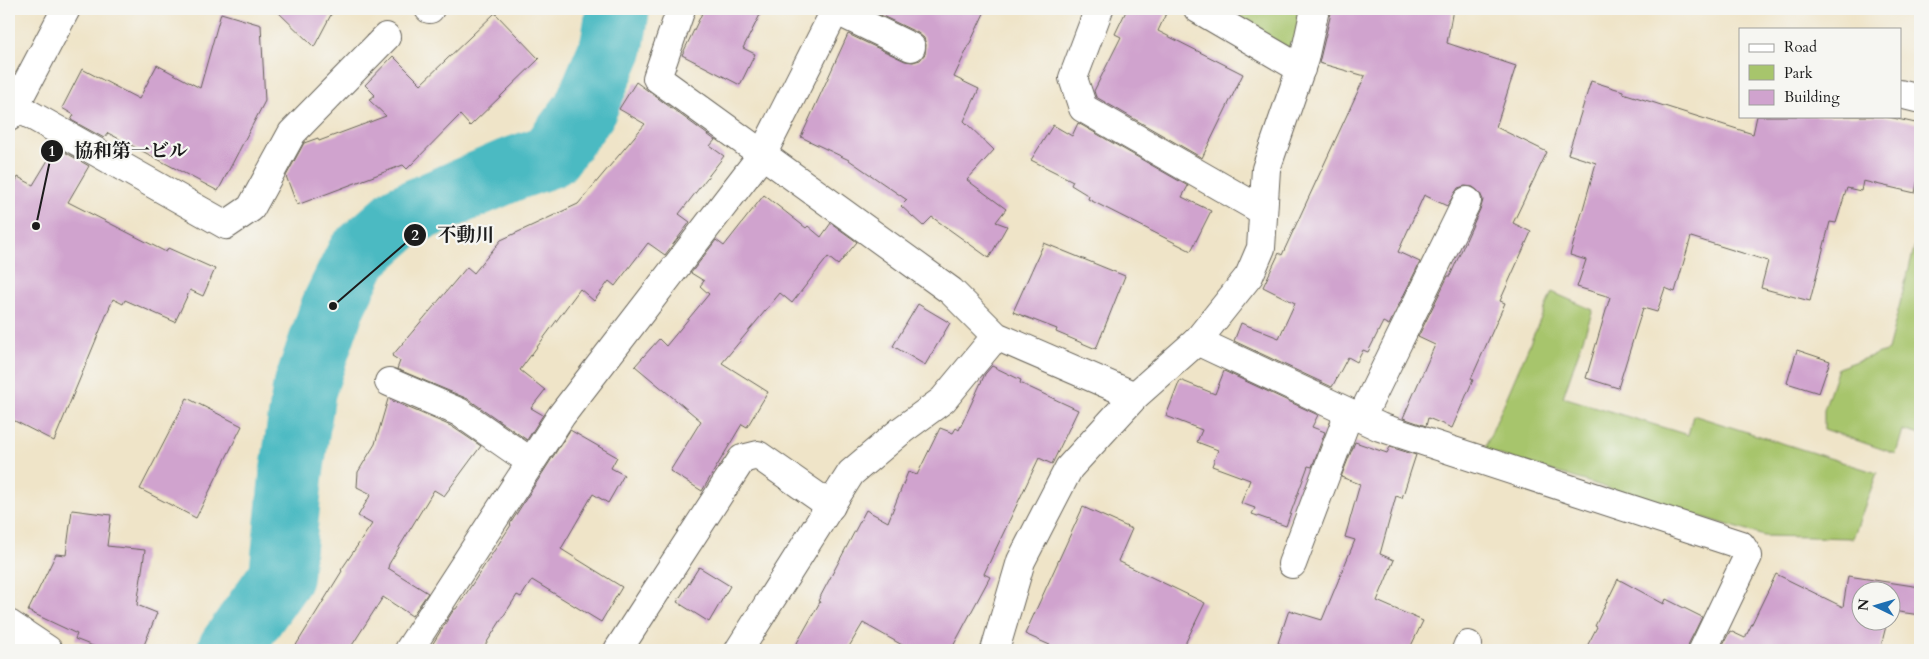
<svg xmlns="http://www.w3.org/2000/svg" width="1929" height="659" font-family="Cardo,'Noto Serif JP',serif">
<style>
.green{fill:#a7c56c;stroke:#627044}
.lines{fill:none;stroke-linecap:round;stroke-linejoin:round}
.river{stroke:#4bbac2;stroke-width:64}
.building{fill:#d0a3ce}
.minor-casing{stroke:#666258;stroke-width:30}
.minor{stroke:#fff;stroke-width:28}
.leader{fill:none;stroke:#1c1c1c;stroke-width:2}
.callout-dot{fill:#1c1c1c;stroke:#f6f6f2;stroke-width:2}
.mark-label{font-size:15px;text-anchor:middle;font-weight:bold;fill:#fff}
.callout-label{font-size:19px;text-anchor:middle;font-weight:bold;fill:#1c1c1c;stroke:#f6f6f2;stroke-width:4.5;stroke-linejoin:round;paint-order:stroke}
</style>
<rect width="100%" height="100%" fill="#f6f6f2"/>
<filter id="ink" filterUnits="userSpaceOnUse"><feTurbulence type="fractalNoise" baseFrequency=".02" numOctaves="2"/><feDisplacementMap in="SourceGraphic" scale="10" xChannelSelector="R" yChannelSelector="G"/><feConvolveMatrix kernelMatrix="1 2 1 2 8 2 1 2 1" color-interpolation-filters="sRGB"/></filter>
<filter id="wash" filterUnits="userSpaceOnUse"><feTurbulence type="fractalNoise" baseFrequency=".0096" numOctaves="4" result="noise"/><feDisplacementMap in="SourceGraphic" scale="20" xChannelSelector="R" yChannelSelector="G"/><feGaussianBlur stdDeviation="1.12" result="paint"/><feColorMatrix in="noise" values="0 0 0 0 0 0 0 0 0 0 0 0 0 0 0 0 0 1.4 0 .05"/><feComposite in="paint" operator="in"/></filter>
<g filter="url(#wash)">
<rect width="100%" height="100%" fill="#efe4c8"/>
<g class="green">
<polygon points="1242,9 1305,9 1294,52 1238,17"/>
<polygon points="1920,225 1920,435 1903,430 1896,454 1824,429 1824,409 1838,368 1888,350"/>
<polygon points="1552,292 1593,310 1563,397 1688,435 1693,415 1877,473 1853,538 1764,536 1484,450"/>
</g>
<g class="lines">
<polyline class="river" points="229,650 281,576 291,477 304,390 333,306 358,255 401,217 510,170 550,156 584,111 612,46 618,9"/>
</g>
<g id="blocks">
<g class="building">
<polygon points="275,9 334,9 314,47"/>
<polygon points="704,9 763,9 743,48 755,54 740,85 682,55"/>
<polygon points="868,9 986,9 954,77 979,89 964,121 994,150 967,180 1006,209 996,222 1007,226 989,258 932,217 923,226 901,206 907,200 849,160 801,137 848,34 905,61 913,62 920,60 925,54 926,45 924,38 918,33"/>
<polygon points="1127,9 1168,9 1158,31 1243,74 1202,158 1096,97 1094,91 1121,37 1115,34"/>
<polygon points="1332,9 1453,9 1447,43 1516,66 1496,127 1547,152 1513,223 1531,232 1500,301 1505,303 1471,379 1473,380 1452,428 1428,418 1426,426 1403,418 1435,345 1418,337 1448,276 1450,276 1481,207 1483,200 1480,193 1473,187 1465,186 1458,188 1447,206 1424,195 1398,252 1420,262 1389,325 1383,322 1368,352 1363,350 1357,362 1348,357 1332,387 1234,341 1241,323 1279,338 1295,303 1263,287 1279,253 1282,255 1365,76 1319,63"/>
<polygon points="221,13 261,25 265,101 218,191 108,133 104,138 71,120 74,115 62,108 82,69 139,99 157,65 200,88"/>
<polygon points="495,13 539,59 470,126 460,115 407,169 403,165 297,205 286,176 304,143 318,138 319,141 386,116 369,100 375,95 365,85 393,56 421,84"/>
<polygon points="1591,81 1623,91 1623,93 1753,134 1757,116 1884,116 1920,124 1920,169 1915,193 1863,181 1861,191 1847,188 1836,223 1830,222 1810,301 1761,288 1768,261 1691,237 1675,292 1665,288 1657,312 1643,308 1618,388 1586,378 1610,297 1577,287 1586,260 1570,255 1596,163 1568,154"/>
<polygon points="636,82 715,140 710,146 724,156 679,214 690,222 665,255 648,243 615,286 609,281 594,301 580,289 520,370 545,390 531,408 543,415 527,440 468,399 397,369 400,361 392,356 467,267 474,273 501,240 578,204 645,124 619,109"/>
<polygon points="1078,123 1188,186 1182,197 1211,211 1191,251 1088,199 1089,196 1071,185 1073,181 1031,160 1053,125 1072,136"/>
<polygon points="56,147 89,166 68,202 166,252 168,248 215,269 203,296 190,290 175,322 125,300 123,304 113,299 54,441 9,418 9,195 18,177 33,185"/>
<polygon points="764,195 806,228 808,226 821,237 831,223 857,242 838,265 828,257 792,303 780,293 722,363 768,392 747,427 742,424 702,491 670,471 701,421 635,366 659,339 666,346 709,294 700,286 704,281 691,273 716,240 724,246"/>
<polygon points="1044,243 1125,276 1096,349 1056,332 1057,329 1013,312"/>
<polygon points="918,304 950,323 925,365 893,346"/>
<polygon points="1797,350 1830,361 1819,393 1787,383"/>
<polygon points="992,366 1021,380 1020,383 1078,410 1052,464 1039,458 984,574 990,577 951,650 911,650 863,623 847,650 793,650 820,602 818,601 866,510 888,522 908,472 917,475 940,428 953,433 956,428 959,430 985,374"/>
<polygon points="1224,371 1318,415 1312,427 1325,432 1312,467 1308,466 1286,526 1252,514 1255,508 1241,503 1250,480 1212,466 1218,450 1197,442 1202,430 1166,416 1180,380 1215,394"/>
<polygon points="187,398 242,426 196,518 140,489"/>
<polygon points="388,399 451,426 481,446 444,496 434,490 389,564 388,568 428,593 412,616 383,597 349,650 293,650 342,571 341,570 372,524 358,516 371,494 357,487 358,472 375,444"/>
<polygon points="570,430 617,457 611,468 624,475 608,503 593,494 561,549 622,587 601,622 532,580 521,597 517,595 482,650 429,650 454,609 456,609 511,525 510,524"/>
<polygon points="1355,442 1387,453 1390,447 1416,455 1402,498 1396,496 1380,554 1394,560 1377,601 1423,621 1409,650 1282,650 1283,645 1278,643 1289,610 1322,620 1355,540 1345,537 1360,484 1341,477"/>
<polygon points="1083,507 1132,529 1118,561 1205,603 1182,650 1061,650 1025,634"/>
<polygon points="72,510 111,515 107,546 145,550 137,605 157,613 142,650 103,650 75,639 77,634 28,611 56,554 66,555"/>
<polygon points="699,567 730,586 709,622 677,602"/>
<polygon points="1776,574 1843,607 1848,576 1920,587 1920,615 1892,611 1892,592 1862,592 1862,622 1887,622 1880,650 1720,650 1730,631 1745,638"/>
<polygon points="1618,579 1664,604 1666,599 1702,617 1689,643 1688,650 1585,650 1597,627 1595,626"/>
</g>
</g>
</g>
<g filter="url(#ink)">
<use href="#blocks" fill-opacity="0" stroke="#666258" stroke-width="1"/>
<g class="lines">
<defs>
<g id="minor">
<polyline points="429,9 430,9"/>
<polyline points="681,9 657,78 951,291 996,336 1135,396"/>
<polyline points="1099,9 1073,78 1083,108 1263,211"/>
<polyline points="1198,9 1301,69"/>
<polyline points="835,10 911,47"/>
<polyline points="1900,94 1920,99"/>
<polyline points="15,106 226,225 251,208 292,133 386,37"/>
<polyline points="9,117 66,9"/>
<polyline points="1197,341 1380,427 1741,545 1748,556 1703,650"/>
<polyline points="389,382 459,412 531,462"/>
<polyline points="1361,418 1467,201"/>
<polyline points="1292,564 1349,413"/>
<polyline points="9,624 48,650"/>
<polyline points="409,650 561,416 762,155 836,9"/>
<polyline points="618,650 742,459 758,455 831,506"/>
<polyline points="739,650 851,473 902,430 943,400 996,336"/>
<polyline points="995,650 1021,561 1069,468 1135,396 1197,341 1249,276 1261,248 1266,169 1304,59 1315,9"/>
<polyline points="1466,650 1468,645"/>
</g>
</defs>
<use href="#minor" class="minor-casing"/>
<use href="#minor" class="minor"/>
</g>
</g>
<path class="leader" d="M36 226L52 151M333 306L415 235"/>
<g class="callout-dot">
<circle cx="36" cy="226" r="5"/>
<circle cx="333" cy="306" r="5"/>
<circle cx="52" cy="151" r="12"/>
<circle cx="415" cy="235" r="12"/>
</g>
<g class="mark-label">
<text x="52" y="156">1</text>
<text x="415" y="240">2</text>
</g>
<g class="callout-label">
<text x="131" y="157">協和第一ビル</text>
<text x="466" y="241">不動川</text>
</g>
<rect width="1929" height="659" fill="none" stroke="#f6f6f2" stroke-width="30"/>
<rect x="1739" y="28" width="162" height="90" fill="#f6f6f2" stroke="#9f9f9c"/>
<rect x="1749" y="44" width="25" height="8" fill="#ffffff" stroke="#9f9f9c"/>
<text x="1784" y="52" font-size="15" fill="#1c1c1c">Road</text>
<rect x="1749" y="65" width="25" height="15" fill="#a7c56c" stroke="#9f9f9c"/>
<text x="1784" y="78" font-size="15" fill="#1c1c1c">Park</text>
<rect x="1749" y="90" width="25" height="15" fill="#d0a3ce" stroke="#9f9f9c"/>
<text x="1784" y="102" font-size="15" fill="#1c1c1c">Building</text>
<g transform="translate(1876 606) rotate(275)"><circle r="24" fill="#f6f6f2" stroke="#9f9f9c"/>
<path d="M0-4L9 19L0 12L-9 19Z" fill="#1f6fb2"/>
<text y="-8" font-size="14" font-weight="bold" text-anchor="middle" fill="#1c1c1c">N</text>
</g>
</svg>
